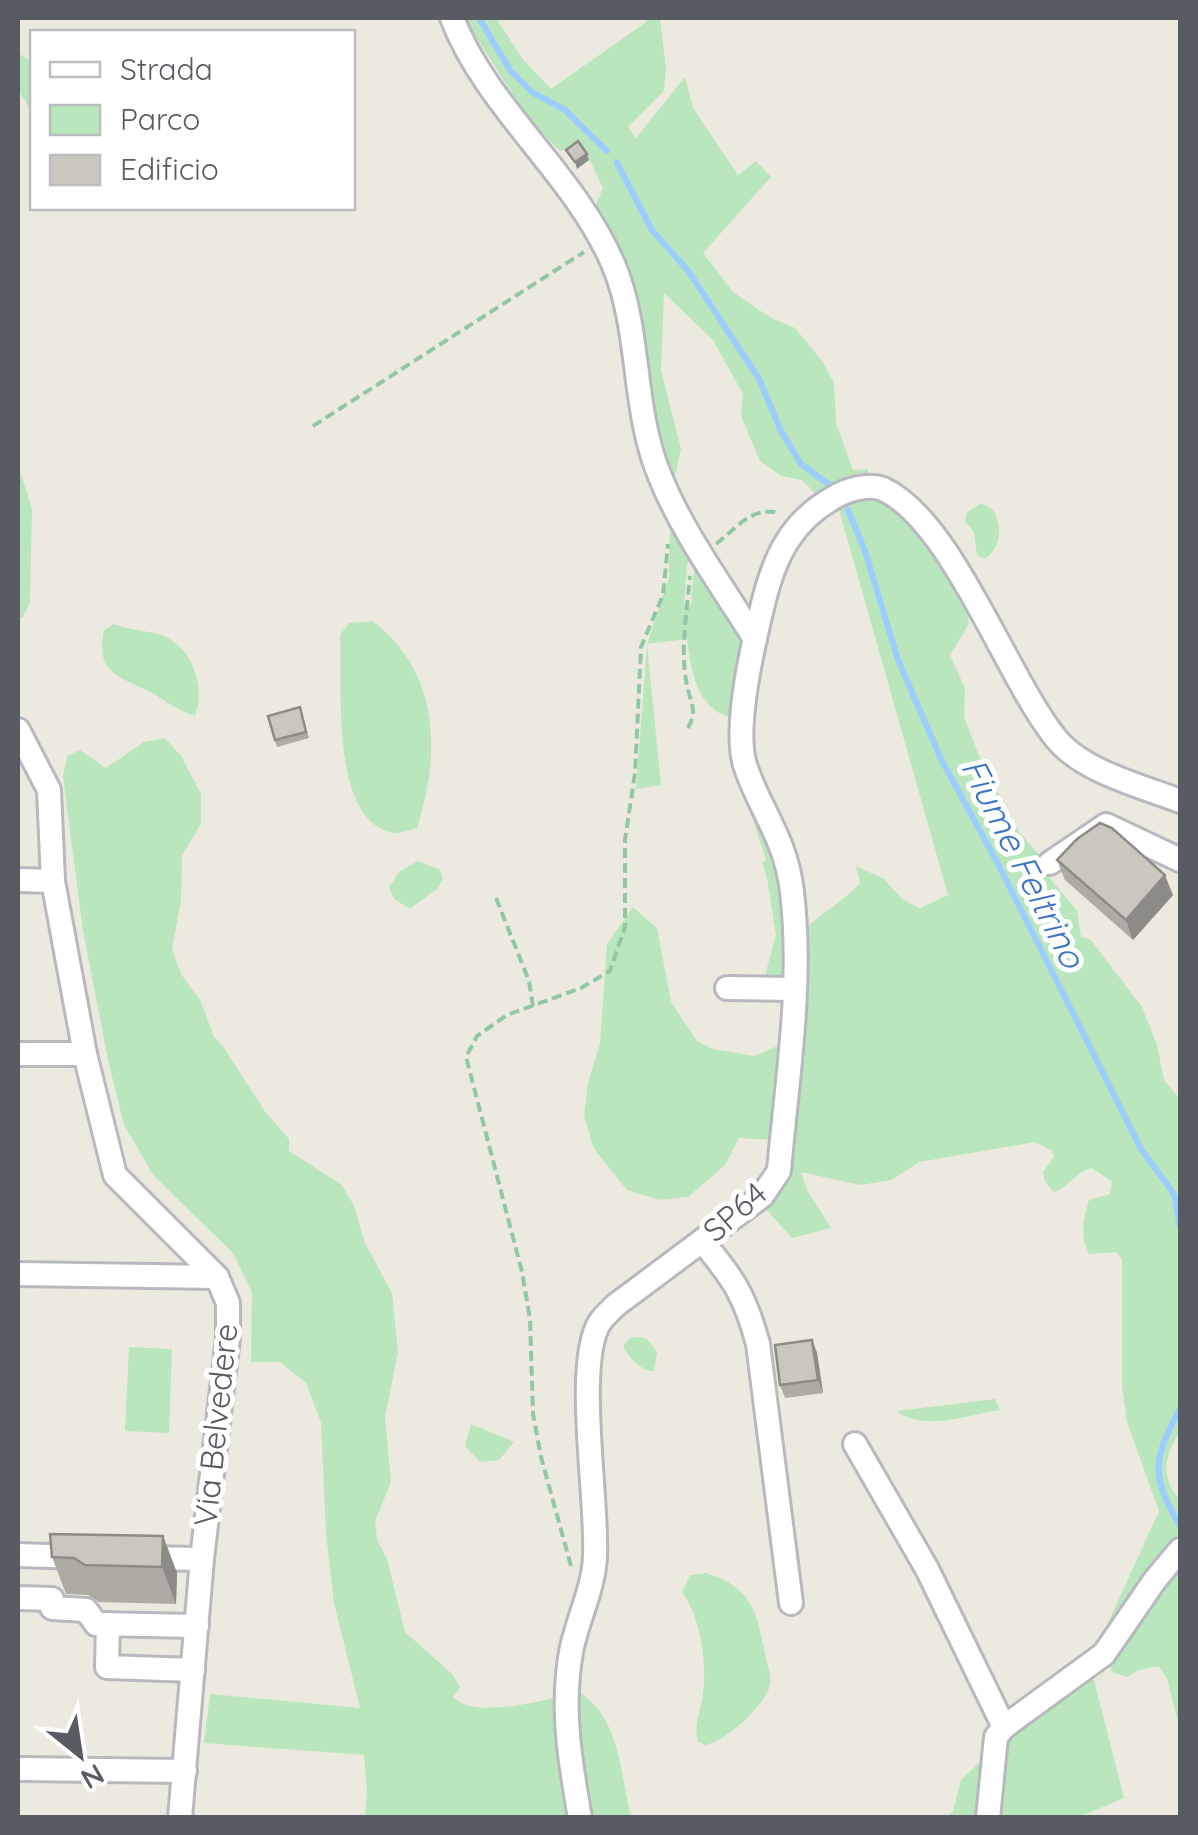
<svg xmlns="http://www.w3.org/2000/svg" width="1198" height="1835" font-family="Quicksand,sans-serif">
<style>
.green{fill:#b9e6bc}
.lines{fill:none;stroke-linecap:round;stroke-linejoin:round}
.stream{stroke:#9ccdff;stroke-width:6}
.minor-casing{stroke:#b7b9bf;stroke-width:28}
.path{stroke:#92c7a5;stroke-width:4;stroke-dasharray:10 5;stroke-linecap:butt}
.minor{stroke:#fff;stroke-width:22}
.wall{fill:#adaba3}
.shaded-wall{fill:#8d8b85}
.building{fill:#c9c7be;stroke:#8d8b85;stroke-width:2.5}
.labels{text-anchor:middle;stroke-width:10;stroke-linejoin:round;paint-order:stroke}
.street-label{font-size:32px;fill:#585b61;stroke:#fff}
.water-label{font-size:35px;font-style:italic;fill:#3974c8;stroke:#fff}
</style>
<rect width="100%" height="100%" fill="#eceadf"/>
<g class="green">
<path d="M464,18H496L524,61L551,89L646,22L647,18H660L666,68L664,91L628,127L636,138L685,77L693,108L738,175L756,161L771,177L703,253L733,292L771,318L795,328L823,362L834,383L836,423L853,470L868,469V476L816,494L802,480L781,476L760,461L741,416L743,394L713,340L664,293L661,370L681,449L672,488L595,207L603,188L592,164L575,144L561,151C550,144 544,130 533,126Z"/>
<polygon points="18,53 32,62 32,113 18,89"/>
<polygon points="18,465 32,509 30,603 23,617 18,619"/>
<path d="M868,497C918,510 942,573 967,614L969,624L950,655L965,688L964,717L978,753L1018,831L1041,857L1049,877L1077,911L1081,937L1091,940L1142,1007L1157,1045L1164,1080L1180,1099V1431C1165,1456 1159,1476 1180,1500V1730L1167,1679L1159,1666L1139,1670L1127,1677L1112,1672L1099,1643L1159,1511L1127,1422L1122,1386V1259L1116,1252L1089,1254C1080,1235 1083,1220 1089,1200L1110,1194L1112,1182L1092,1168C1075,1173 1070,1186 1054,1192L1045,1182L1043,1172L1054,1157L1052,1151L1035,1142L919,1162L892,1180L860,1185L801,1172L807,1190L831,1228L792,1238L764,1207L783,1185L792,1152L798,1080L800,934C819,914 841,904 860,883L856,866L884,879L903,900L920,908L948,895L838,506Z"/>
<path d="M981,503L993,510C1003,527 1001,547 985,559L977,555L974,532L965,521L967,512Z"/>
<path d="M670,516L692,556L687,565L684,605L691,606L694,568L700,564L750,641L732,718C696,709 691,669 687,639L647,644L661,785L636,789L647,644L669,578Z"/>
<path d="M373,621C440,674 441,752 417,828C411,829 401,834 394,833C328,822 343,682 340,635L349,623Z"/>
<path d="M114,624C132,631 146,630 161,635C193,646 206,688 195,716C179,711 167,702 152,693C120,676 95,675 104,630Z"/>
<path d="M165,738L181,756L201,794V824L182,855L181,901L172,949L181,974L201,1002L214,1037L224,1048L266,1113L289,1139V1151L342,1185L354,1206L365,1243L392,1293L398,1352L385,1418L391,1482L375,1521L377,1539L387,1559L405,1632L451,1673L460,1687L453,1697C472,1718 532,1703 558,1697L573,1817H365L367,1790L364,1755L204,1743L210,1694L360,1708L334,1603L326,1534L321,1423L306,1383L280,1362H251L252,1292L233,1253L154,1176L124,1125L108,1060L83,931L63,777L67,756L80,750L106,768L144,742Z"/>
<polygon points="737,770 779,845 790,983 770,984 765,975 776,935 767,878 762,862 766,860"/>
<polygon points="418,861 440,870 443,879 438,888 410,909 394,899 389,887 400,871"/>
<polygon points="633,907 657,928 671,1002 697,1041 713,1049 754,1056 782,1044 774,1140 739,1138 725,1165 688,1197 660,1200 627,1190 594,1149 584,1116 588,1082 600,1044 607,944"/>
<path d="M640,1337L647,1339L657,1352L654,1371C640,1371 629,1358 623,1346L630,1338Z"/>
<polygon points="129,1347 172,1349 169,1433 125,1431"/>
<path d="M995,1399L1000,1410C967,1415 925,1432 896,1411Z"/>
<polygon points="471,1424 514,1442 499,1460 480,1462 465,1446"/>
<path d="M706,1573C752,1587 756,1611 765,1653C767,1666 774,1678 768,1691C760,1709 725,1742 705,1745L698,1742C693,1725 701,1711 703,1694C707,1661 701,1619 682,1592L690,1575Z"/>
<polygon points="1074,1678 1094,1680 1124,1798 1079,1817 947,1818 953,1811 961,1780 978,1764 987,1764 1010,1729"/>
<path d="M577,1691C620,1715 620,1773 631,1817H592L579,1746Z"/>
</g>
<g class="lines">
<g class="stream">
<polyline points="479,18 510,70 532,92 565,110 607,151"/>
<polyline points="617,163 652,230 689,272 759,379 781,431 801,464 831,486"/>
<polyline points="848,510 865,551 898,660 941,759 997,862 1141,1149 1174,1194 1180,1226"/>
<path d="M1180,1409C1152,1460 1151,1476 1180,1526"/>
</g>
<defs>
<g id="minor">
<path d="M452,18C487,109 576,175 614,266C641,331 632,408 659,474C682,532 722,586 755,639"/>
<polyline points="18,730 49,790 53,881 85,1054 115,1175 217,1277 228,1303 228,1338 202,1559 180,1818"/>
<polyline points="1050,863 1106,825 1180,860"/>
<polyline points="18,880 53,881"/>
<polyline points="727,988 794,989"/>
<polyline points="18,1054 85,1054"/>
<path d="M702,1241C734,1279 745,1296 758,1344L791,1603"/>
<polyline points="18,1274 217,1277"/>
<polyline points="855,1444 927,1569 1004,1727"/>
<polyline points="18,1555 79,1557"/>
<polyline points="141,1558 202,1559"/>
<polyline points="18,1598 52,1599 52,1608 86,1610 96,1624 197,1626"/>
<polyline points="108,1624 107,1667 193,1670"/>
<polyline points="18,1769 185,1771"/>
<path d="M580,1818C570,1761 561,1709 571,1652C577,1620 594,1588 595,1556C598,1501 574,1362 600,1322C604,1316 611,1310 616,1305L762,1196L779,1171C787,1079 803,984 792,892C786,838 760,811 745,765C733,726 754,640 764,600C775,556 792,521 833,498C846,490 868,483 883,489C951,520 1006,675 1054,736C1080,771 1141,786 1180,801"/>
<polyline points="988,1818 996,1737 1004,1727 1104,1654 1155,1580 1180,1550"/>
</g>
</defs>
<use href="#minor" class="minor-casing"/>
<g class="path">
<polyline points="313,426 584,252"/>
<path d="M716,544C737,528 751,506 780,513"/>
<path d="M688,728C697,712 692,705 688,690C679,654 687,612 690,576"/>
<polyline points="496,898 529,981 533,1006"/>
<polyline points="571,1566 541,1457 533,1414 530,1319 522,1272 466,1057 477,1036 507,1015 581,988 610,971 625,927 625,840 635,773 641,647 663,595 668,544"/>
</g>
<use href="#minor" class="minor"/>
</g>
<g class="wall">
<polygon points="300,707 309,738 277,747 268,716"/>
<polygon points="1057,860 1173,895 1133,940 1065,880"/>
<polygon points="812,1340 817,1353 823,1393 785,1398 780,1385"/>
<polygon points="163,1536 177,1573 176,1604 99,1602 88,1595 66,1594 52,1557"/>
</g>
<g class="shaded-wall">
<polygon points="587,154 589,160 577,169 575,162"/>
<polygon points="1165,875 1173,895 1133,940 1126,920"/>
<polygon points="812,1340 817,1353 823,1393 818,1380"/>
<polygon points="163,1536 177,1573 176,1604 162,1567"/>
</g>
<g class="building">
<polygon points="578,141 587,154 575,162 566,150"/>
<polygon points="300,707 306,732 275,740 268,716"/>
<polygon points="1100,823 1112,828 1165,875 1126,920 1057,860 1077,839"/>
<polygon points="812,1340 818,1380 780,1385 775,1345"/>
<polygon points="50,1534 163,1536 162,1567 85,1565 74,1558 52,1557"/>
</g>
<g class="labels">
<g class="street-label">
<text transform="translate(735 1212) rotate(-41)" y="11">SP64</text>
<text transform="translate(216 1425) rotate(-84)" y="11">Via Belvedere</text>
</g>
<g class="water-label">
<text transform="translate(1023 863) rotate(63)" y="12">Fiume Feltrino</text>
</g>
</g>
<rect width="1198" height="1835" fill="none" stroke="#585b61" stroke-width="40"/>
<rect x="30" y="30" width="325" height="180" fill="#ffffff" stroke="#bcbdc0" stroke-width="2.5"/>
<rect x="50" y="62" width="50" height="15" fill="#ffffff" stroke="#bcbdc0" stroke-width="2.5"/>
<text x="120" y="80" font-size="30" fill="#585b61">Strada</text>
<rect x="50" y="105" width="50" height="30" fill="#b9e6bc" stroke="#bcbdc0" stroke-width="2.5"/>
<text x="120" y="130" font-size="30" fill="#585b61">Parco</text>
<rect x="50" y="155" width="50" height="30" fill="#c9c7be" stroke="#bcbdc0" stroke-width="2.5"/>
<text x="120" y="180" font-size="30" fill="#585b61">Edificio</text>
<g transform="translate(80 1755) rotate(150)" stroke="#ffffff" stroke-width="8" paint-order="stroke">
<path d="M0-8L18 38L0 25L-18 38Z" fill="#585b61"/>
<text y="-15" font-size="28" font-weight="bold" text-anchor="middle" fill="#585b61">N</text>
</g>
</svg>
